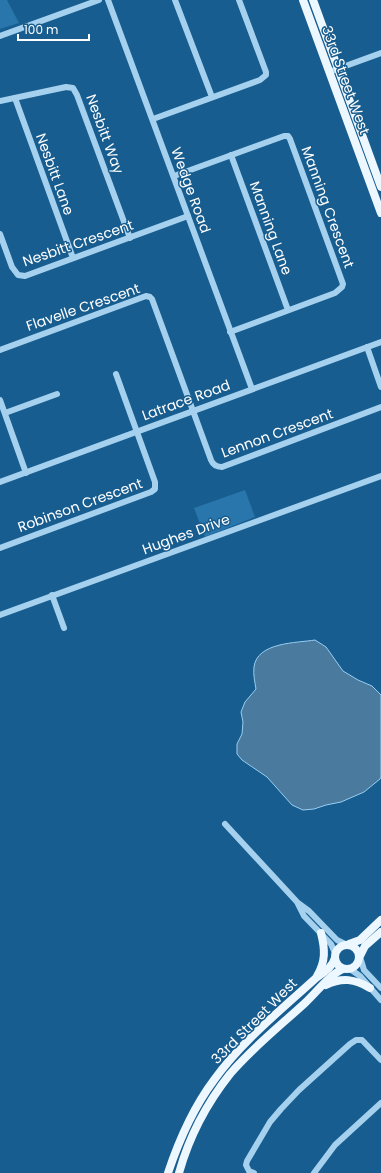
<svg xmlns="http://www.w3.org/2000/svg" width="381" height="1173" font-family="Poppins,sans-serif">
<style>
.green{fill:#2876ac}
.water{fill:#4a7a9e;stroke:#98cef1}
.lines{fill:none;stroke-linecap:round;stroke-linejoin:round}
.minor{stroke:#a5d1ef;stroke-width:6}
.major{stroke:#edf7ff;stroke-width:8}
.labels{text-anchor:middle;stroke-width:3;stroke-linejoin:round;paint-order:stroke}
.street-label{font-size:14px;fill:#fff;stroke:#185d8f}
</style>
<rect width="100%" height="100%" fill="#185d8f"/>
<g class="green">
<polygon points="0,0 7,0 19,23 0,29"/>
<polygon points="245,490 255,517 205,537 194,508"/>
</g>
<path class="water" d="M315,640L326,647L343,671L358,680L372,686L381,695V777L380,779L364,792L341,802L326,805L314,809L303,810L292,805L267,777L242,760L237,754V744L242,734L243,722L241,712L245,702L256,689C255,682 253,675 254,667C257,642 297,643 315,640Z"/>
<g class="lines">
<g class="minor">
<polyline points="108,0 252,389"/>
<polyline points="175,0 212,97"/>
<polyline points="0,36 99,0"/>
<polyline points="329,72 381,53"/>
<polyline points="15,98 73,258"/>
<polyline points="0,101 66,87 73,88 77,95 130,238"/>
<polyline points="153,119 260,80 266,75 266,72 239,0"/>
<polyline points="231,155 288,310"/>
<polyline points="174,176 284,136 288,136 290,139 343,284 342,287 335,293 230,332"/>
<polyline points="0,234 12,267 18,275 25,276 188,216"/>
<polyline points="367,347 381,387"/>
<path d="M0,350L146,296L150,297L152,299L211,460C213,465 216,467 222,467L381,407"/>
<polyline points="0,400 26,473"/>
<polyline points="5,413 57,394"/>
<polyline points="0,482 381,342"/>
<polyline points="0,548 151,492 155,489 155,482 116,374"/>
<polyline points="52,595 64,628"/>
<polyline points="0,615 381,476"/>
<polyline points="225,824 298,903 309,911 337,940 345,944"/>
<polyline points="298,904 304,916 331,944 335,953"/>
<polyline points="360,957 364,970 381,988"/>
<polyline points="350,969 360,976 381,1000"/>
<polyline points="254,1173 249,1171 246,1165 247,1161 270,1122 281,1109 299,1090 350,1044 356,1040 362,1040 381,1060"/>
<polyline points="314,1173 335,1145 381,1103"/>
</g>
<g class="major">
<polyline points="303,0 381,213"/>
<polyline points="313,0 381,187"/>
<polyline points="349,944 360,940 381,920"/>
<circle cx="347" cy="957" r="12"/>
<polyline points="360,956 365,946 381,932"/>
<path d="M317,976C326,961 325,949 321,933"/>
<path d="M326,985C342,977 355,979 370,988"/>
<path d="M168,1173C179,1140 193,1108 214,1080C242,1041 281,1010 316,978C324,972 332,968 335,958"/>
<path d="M179,1173C189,1137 207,1103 230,1074C252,1048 280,1026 305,1003C316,993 330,974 343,969"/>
</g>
</g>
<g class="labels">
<g class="street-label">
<text transform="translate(346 80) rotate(70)" y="5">33rd Street West</text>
<text transform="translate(105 134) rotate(70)" y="5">Nesbitt Way</text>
<text transform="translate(55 174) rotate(70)" y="5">Nesbitt Lane</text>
<text transform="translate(191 190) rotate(70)" y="5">Wedge Road</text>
<text transform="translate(328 207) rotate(70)" y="5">Manning Crescent</text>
<text transform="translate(271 228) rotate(70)" y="5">Manning Lane</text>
<text transform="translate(78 243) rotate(-19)" y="5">Nesbitt Crescent</text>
<text transform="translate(83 307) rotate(-19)" y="5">Flavelle Crescent</text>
<text transform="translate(186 400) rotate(-20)" y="5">Latrace Road</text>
<text transform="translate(277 433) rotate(-20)" y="5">Lennon Crescent</text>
<text transform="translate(80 505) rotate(-20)" y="5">Robinson Crescent</text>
<text transform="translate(186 534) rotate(-20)" y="5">Hughes Drive</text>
<text transform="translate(254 1021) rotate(-45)" y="5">33rd Street West</text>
</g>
</g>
<path d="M18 34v6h71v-6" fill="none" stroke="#ffffff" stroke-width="2"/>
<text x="24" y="34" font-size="12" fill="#ffffff" stroke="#185d8f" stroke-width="3" paint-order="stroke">100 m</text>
</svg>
